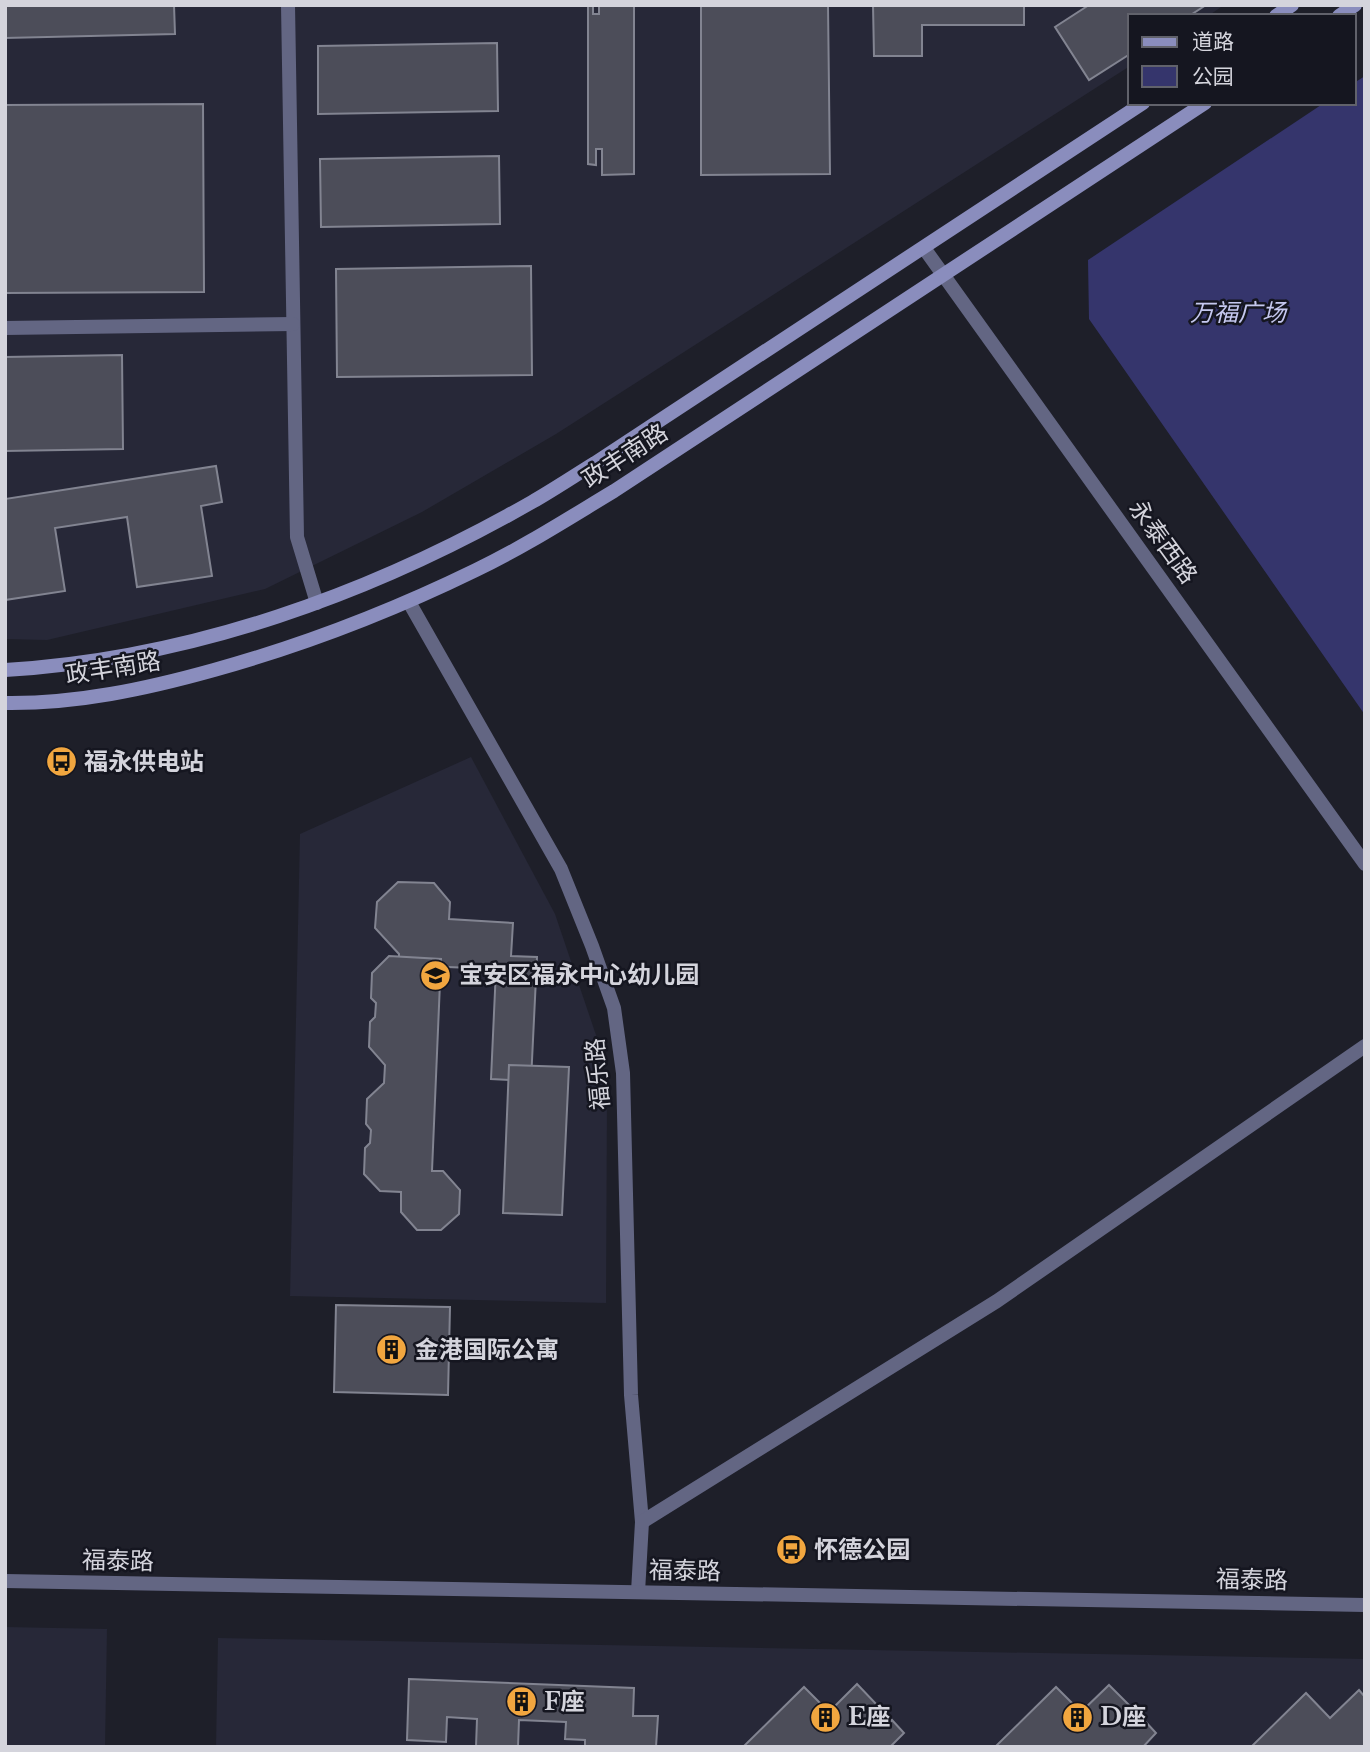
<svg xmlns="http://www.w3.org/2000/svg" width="1370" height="1752" font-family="'Libre Baskerville','Noto Sans SC',serif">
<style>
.built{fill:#272838}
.green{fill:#35356c}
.building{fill:#4c4d59;stroke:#828491;stroke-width:2}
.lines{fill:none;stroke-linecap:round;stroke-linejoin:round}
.service{stroke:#636683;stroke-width:14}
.minor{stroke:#636683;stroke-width:14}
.secondary{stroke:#8a8dbd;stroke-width:14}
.labels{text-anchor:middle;stroke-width:5;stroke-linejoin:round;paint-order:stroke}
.park-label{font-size:24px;font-style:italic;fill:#c5c8ef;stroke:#151620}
.street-label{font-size:24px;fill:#d4d4dc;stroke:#151620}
.poi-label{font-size:24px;font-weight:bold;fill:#d4d4dc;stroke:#151620;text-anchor:start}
</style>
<rect width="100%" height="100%" fill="#1e1f29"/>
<g class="built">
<polygon points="5,5 1224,5 1208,16 1130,16 1130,66 556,434 422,512 265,589 47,640 5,639"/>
<polygon points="471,757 555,914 596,1035 607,1099 606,1303 290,1296 300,834"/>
<polygon points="5,1627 107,1629 105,1747 5,1747"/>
<polygon points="218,1638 1365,1659 1365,1747 216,1747"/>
</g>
<polygon class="green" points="1365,76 1365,715 1089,319 1088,260 1324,103 1354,103 1354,83"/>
<g class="building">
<polygon points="5,5 174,5 175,34 5,38"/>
<polygon points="588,5 593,5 593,14 599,14 599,5 634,5 634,174 602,175 602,149 596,149 596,165 588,164"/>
<polygon points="701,5 828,5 830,174 701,175"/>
<polygon points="873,5 1024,5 1024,25 922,25 922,56 874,56"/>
<polygon points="1089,5 1206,5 1189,16 1130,16 1130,54 1089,80 1055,27"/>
<polygon points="497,43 498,111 318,114 318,46"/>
<polygon points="203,104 204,292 5,293 5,105"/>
<polygon points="499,156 500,224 321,227 320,159"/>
<polygon points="531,266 532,375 337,377 336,269"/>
<polygon points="122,355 123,449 5,451 5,357"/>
<polygon points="216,466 222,502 201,506 212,576 137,587 127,517 55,528 65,591 5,600 5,499"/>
<polygon points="398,882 434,883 450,902 449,919 513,923 511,956 537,957 531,1081 491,1079 496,969 399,965 399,954 375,928 377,902"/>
<polygon points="389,956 441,959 432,1171 443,1171 460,1190 459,1214 441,1230 417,1230 401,1212 401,1192 380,1191 364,1174 365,1148 370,1143 371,1130 366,1124 367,1099 384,1083 385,1065 369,1047 370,1022 375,1017 376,1003 371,998 372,973"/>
<polygon points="509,1065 569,1067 562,1215 503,1213"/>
<polygon points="336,1305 450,1307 448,1395 334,1392"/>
<polygon points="409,1679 634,1688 633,1716 658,1716 656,1747 585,1747 585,1740 565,1739 566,1722 519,1720 518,1747 476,1747 477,1719 447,1717 446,1742 407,1740"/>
<polygon points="857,1684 878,1706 872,1713 885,1727 892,1720 904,1733 890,1747 743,1747 804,1687 829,1712"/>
<polygon points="1109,1685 1131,1707 1124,1713 1137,1727 1144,1720 1156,1733 1143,1747 995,1747 1056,1687 1081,1712"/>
<polygon points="1359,1690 1365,1697 1365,1747 1251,1747 1306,1693 1330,1718"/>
</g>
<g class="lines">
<g class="service">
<polyline points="288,5 297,537 317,603"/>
<polyline points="5,328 293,324"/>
</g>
<g class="minor">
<polyline points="924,248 1365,864"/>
<polyline points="409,602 561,869 592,946 614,1008 623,1073 631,1395 642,1522 638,1592"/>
<polyline points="642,1522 997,1301 1365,1046"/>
<polyline points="5,1581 1365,1605"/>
</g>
<g class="secondary">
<polyline points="1276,16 1292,5"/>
<polyline points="1339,16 1355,5"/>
<path d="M5,670C191,659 371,594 532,502C553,490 574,476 595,463L1143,103"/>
<path d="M5,703C76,704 146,689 214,670C304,645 392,611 476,570C524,547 569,518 614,491L1205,103"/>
</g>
</g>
<defs>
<symbol id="bus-disc" viewBox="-11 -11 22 22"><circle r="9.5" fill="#f1a63f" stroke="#151620"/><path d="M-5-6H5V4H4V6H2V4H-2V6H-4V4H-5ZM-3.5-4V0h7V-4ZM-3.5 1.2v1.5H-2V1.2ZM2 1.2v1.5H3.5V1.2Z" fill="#111"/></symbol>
<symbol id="school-disc" viewBox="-11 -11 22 22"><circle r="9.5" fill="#f1a63f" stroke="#151620"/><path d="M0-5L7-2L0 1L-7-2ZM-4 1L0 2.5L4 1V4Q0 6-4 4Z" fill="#111"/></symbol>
<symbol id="building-disc" viewBox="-11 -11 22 22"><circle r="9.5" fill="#f1a63f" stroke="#151620"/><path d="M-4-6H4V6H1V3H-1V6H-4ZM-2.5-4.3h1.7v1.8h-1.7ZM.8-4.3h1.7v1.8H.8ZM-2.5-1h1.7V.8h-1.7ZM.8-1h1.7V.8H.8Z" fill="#111"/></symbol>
</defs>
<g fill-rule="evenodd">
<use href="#bus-disc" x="44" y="744" width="35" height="35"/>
<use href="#school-disc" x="418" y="958" width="35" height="35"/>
<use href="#building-disc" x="374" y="1332" width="35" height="35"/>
<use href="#bus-disc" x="774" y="1532" width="35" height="35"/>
<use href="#building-disc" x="504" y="1684" width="35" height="35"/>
<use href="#building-disc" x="808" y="1700" width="35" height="35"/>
<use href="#building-disc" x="1060" y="1700" width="35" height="35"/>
</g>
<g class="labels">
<g class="park-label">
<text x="1238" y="321">万福广场</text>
</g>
<g class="street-label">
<text transform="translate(625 456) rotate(-33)" y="8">政丰南路</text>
<text transform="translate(1163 542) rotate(54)" y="8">永泰西路</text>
<text transform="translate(113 668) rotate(-9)" y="8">政丰南路</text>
<text transform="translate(598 1074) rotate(-95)" y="8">福乐路</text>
<text transform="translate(118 1561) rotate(1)" y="8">福泰路</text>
<text transform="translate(685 1571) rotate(1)" y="8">福泰路</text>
<text transform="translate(1252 1580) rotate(1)" y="8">福泰路</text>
</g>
<g class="poi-label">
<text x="84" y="770">福永供电站</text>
<text x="459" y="983">宝安区福永中心幼儿园</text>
<text x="415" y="1358">金港国际公寓</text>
<text x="814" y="1558">怀德公园</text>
<text x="544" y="1710">F座</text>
<text x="848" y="1725">E座</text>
<text x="1100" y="1725">D座</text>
</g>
</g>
<rect width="1370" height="1752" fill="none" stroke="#d4d4dc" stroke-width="14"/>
<rect x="1128" y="14" width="228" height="91" fill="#151620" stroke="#61626b" stroke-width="2"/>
<rect x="1142" y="37" width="35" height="10" fill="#8a8dbd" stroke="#61626b" stroke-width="2"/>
<text x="1192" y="49" font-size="21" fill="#d4d4dc">道路</text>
<rect x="1142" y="66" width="35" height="21" fill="#35356c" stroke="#61626b" stroke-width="2"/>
<text x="1192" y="84" font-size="21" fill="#d4d4dc">公园</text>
</svg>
